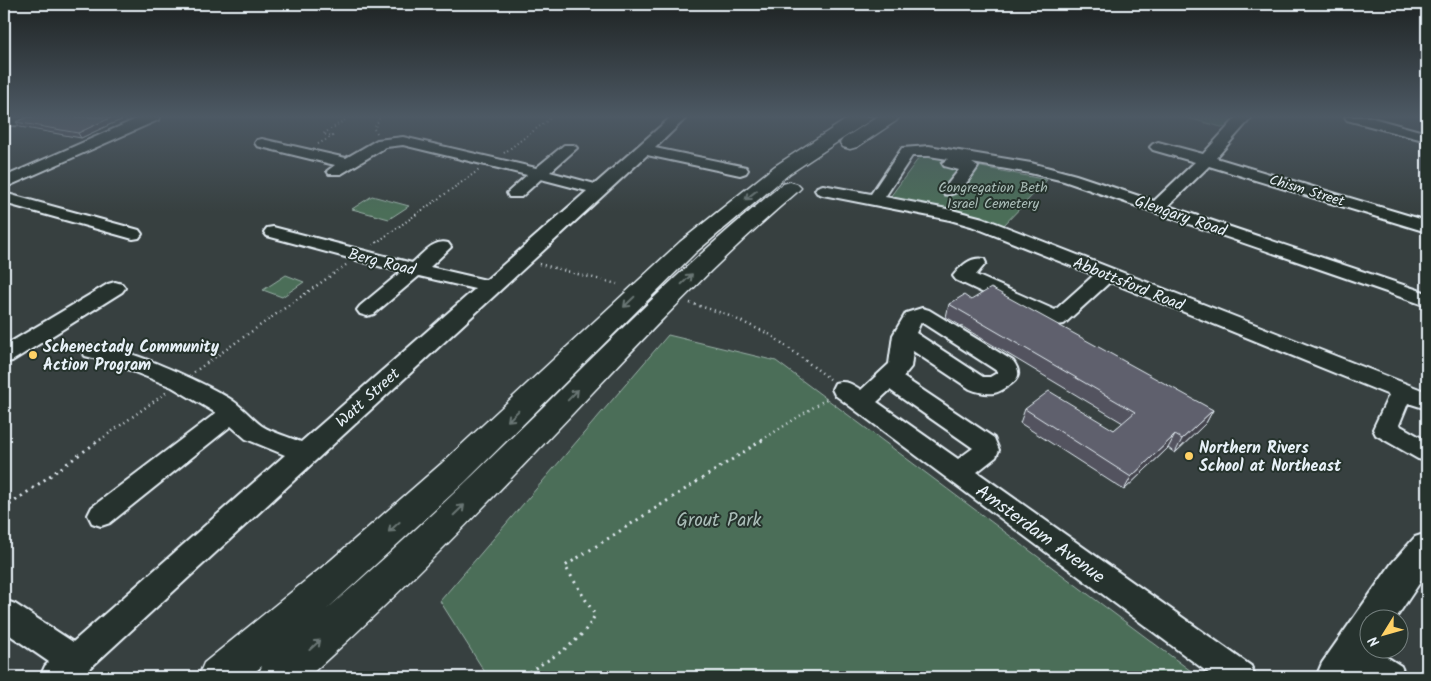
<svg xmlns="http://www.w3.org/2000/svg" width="1431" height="681" font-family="Kalam,sans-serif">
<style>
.green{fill:#4c6e59;stroke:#9ab0a8}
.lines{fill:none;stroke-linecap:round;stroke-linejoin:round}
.minor-casing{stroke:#e8f1f8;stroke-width:4}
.major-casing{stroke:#e8f1f8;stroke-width:4}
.highway-casing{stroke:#e8f1f8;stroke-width:3}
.path-far2{stroke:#e8f1f8;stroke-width:2;stroke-dasharray:1 3;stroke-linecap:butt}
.path-far1{stroke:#e8f1f8;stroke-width:2.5;stroke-dasharray:1 4;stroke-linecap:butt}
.path{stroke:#e8f1f8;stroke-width:3;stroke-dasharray:2 5;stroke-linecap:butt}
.minor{fill:#26332d;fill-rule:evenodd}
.major{fill:#26332d;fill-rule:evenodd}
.highway{fill:#26332d;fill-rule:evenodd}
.wall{fill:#52535e;stroke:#e8f1f8}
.shaded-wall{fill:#42434c;stroke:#e8f1f8}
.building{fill:#5f606d;stroke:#e8f1f8}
.oneway{stroke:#6a7674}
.poi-dot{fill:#ffd166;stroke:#26332d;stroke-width:2}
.labels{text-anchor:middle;stroke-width:4;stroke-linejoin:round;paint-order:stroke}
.far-park-label{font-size:14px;fill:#aabdb8;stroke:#26332d}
.far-street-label{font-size:14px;fill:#e8f1f8;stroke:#26332d}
.street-label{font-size:16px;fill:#e8f1f8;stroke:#26332d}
.poi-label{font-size:16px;font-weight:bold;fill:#e8f1f8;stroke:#26332d;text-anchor:start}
.near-park-label{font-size:19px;fill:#aabdb8;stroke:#26332d}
.near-street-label{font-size:19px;fill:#e8f1f8;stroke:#26332d}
</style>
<rect width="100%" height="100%" fill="#374040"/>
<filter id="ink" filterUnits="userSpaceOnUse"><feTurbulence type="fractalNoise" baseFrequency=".02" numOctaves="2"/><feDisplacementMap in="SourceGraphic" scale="10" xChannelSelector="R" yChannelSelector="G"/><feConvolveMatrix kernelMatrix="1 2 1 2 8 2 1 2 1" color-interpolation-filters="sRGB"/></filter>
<g filter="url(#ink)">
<g class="green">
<polygon points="1184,117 1235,117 1225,128"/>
<polygon points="921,155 1047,180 1003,226 952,209 890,197"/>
<polygon points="372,196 409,206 389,219 352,209"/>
<polygon points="286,275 304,282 282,297 263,290"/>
<polygon points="668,335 776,361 1199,677 488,677 440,601"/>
</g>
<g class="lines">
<defs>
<g id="minor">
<path d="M4,117H35C27,127 15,126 4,124Z"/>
<polygon points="141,117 160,117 158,120 4,188 4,177"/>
<path d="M671,117H687L655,148L746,167L748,170L746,173L740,175L647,155L86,672L79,677H40L45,666L49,662L4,631V600L15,604L73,642L285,455L246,439L231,426L110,523L101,526L92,523L88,515L92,507L216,413L172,387L109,362L85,356L82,351L85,346C110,339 203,382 227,397C240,404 250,417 262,426C273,433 289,437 301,442L475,289L419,276L374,314L367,316L360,314L357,310L360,306L401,272L267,236L264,232L267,228L273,227L412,263C423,254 433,239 448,243L451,247L430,267L486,280L587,191L541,179L521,197H509L507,193L527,175L403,145L386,147L341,174H329L327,171L335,165L257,146L255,143L257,140L262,139L346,158L377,140L403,137L536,168L564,145H574L577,148L550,172L595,184Z"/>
<path d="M1237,117H1252L1216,158L1427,221V232L1209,166L1168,206L1427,293V306L1064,181L1030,173L972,163L978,167C970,178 959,198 944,194L942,191L959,170L944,166L942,163L948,159L929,156H912L885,197L952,210L983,218L1427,392V409L1408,403L1399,425L1427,441V461L1418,459L1376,435L1373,429L1389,395L1110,282L1064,324L1057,325L1050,324L956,280L953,276C961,266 971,256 984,259L986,263L976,275L1055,310L1094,275L971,226L950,220L823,195L817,193L815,190L817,187L823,185L871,194L902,148L929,146L1031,163L1076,175L1154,201L1195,162L1153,150L1150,147L1153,144L1158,142L1203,154Z"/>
<polygon points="1345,117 1369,117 1427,133 1427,141 1347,120"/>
<polygon points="4,193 139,230 142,234 139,238 133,239 4,203"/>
<polygon points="115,282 122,284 125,288 122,292 12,361 4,363 4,346 108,284"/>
<path d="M922,308L929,310L1013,361C1021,372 1020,379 1008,386C1004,389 999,392 994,393C986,394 977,392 970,389L913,351L911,367L903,377L994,438L999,450L996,457L977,472L1251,666L1256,677H1214L835,395L832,389L835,383C846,380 852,384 861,390L889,364L893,335L906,313ZM921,322L997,371V373L990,377H983L916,333ZM890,390L973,448L958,459L877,402Z"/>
<path d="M1351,637L1368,646V648H1373L1401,666L1406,677C1378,677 1349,681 1335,652L1340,642Z"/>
</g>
<polygon id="major" points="1427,533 1427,572 1396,618 1368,618 1368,648 1376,648 1358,677 1316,677 1322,663 1392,563 1415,537"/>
<g id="highway">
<path d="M850,117H872L869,121L789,174L696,252L465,482L326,610C402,544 475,474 547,403C623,327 699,251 783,184L790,182L797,184L801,188L797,192C703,272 622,362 537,451C463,529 388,605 308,677H257L262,666L249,677H198L204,663L331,560L441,464L680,242L775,166Z"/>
<polygon points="877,117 899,117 896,121 857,147 850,149 843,147 840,143 843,139"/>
</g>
</defs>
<use href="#minor" class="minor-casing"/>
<use href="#major" class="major-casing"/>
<use href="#highway" class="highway-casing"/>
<g class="path-far2">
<polyline points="377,133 374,129 380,117"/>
<polyline points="318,144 333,136 323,134 348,118"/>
<polyline points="504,153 552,117"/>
<polyline points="373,245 479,170"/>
</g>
<g class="path-far1">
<polyline points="539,264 617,284"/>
<polyline points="690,303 725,314 771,335 830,379"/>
<polyline points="194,372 346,265"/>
<polyline points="100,440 167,392"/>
<polyline points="762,440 828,398"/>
</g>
<g class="path">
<polyline points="4,509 101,439"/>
<path d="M529,672C554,656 581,643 595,615L565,566L764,439"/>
</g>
<use href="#minor" class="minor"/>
<use href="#major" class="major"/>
<use href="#highway" class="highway"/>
</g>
<g class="wall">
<polygon points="28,117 129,117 111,124 81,138 20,127 16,122"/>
<polygon points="971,300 1213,410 1206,423 1175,453 1168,448 1124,490 1020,423 1025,409 1114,430 1123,423 946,317 949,304"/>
</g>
<g class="shaded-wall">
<polygon points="112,117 129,117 111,124 81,138 78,133"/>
<polygon points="1213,410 1206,423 1175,453 1182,439"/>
<polygon points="1175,435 1168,448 1124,490 1131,477"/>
</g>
<g class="building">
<polygon points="28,117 112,117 78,133 16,122"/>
<polygon points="991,288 1213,410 1182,439 1175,435 1131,477 1025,409 1049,391 1114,430 1135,412 949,304 964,295 971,300"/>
</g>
<defs><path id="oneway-shaft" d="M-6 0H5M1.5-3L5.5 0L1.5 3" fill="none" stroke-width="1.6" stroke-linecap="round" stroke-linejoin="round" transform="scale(1.25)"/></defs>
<g class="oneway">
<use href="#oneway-shaft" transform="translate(751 195) rotate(142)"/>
<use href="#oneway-shaft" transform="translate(687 279) rotate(-44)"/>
<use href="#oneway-shaft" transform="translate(629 302) rotate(136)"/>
<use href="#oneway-shaft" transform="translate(573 395) rotate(-46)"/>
<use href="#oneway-shaft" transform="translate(513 416) rotate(136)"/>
<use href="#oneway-shaft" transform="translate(459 510) rotate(-44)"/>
<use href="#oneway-shaft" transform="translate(394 527) rotate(138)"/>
<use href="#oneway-shaft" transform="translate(315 645) rotate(-42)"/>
</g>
</g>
<linearGradient id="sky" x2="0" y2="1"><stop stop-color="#1e2323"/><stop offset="0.55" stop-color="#4d5964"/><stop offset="1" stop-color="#4d5964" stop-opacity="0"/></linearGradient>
<rect width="1431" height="212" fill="url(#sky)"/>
<g class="poi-dot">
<circle cx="33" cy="355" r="5"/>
<circle cx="1189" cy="456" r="5"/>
</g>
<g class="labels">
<g class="far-park-label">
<text x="993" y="192">Congregation Beth<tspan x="993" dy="16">Israel Cemetery</tspan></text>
</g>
<g class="far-street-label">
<text transform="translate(1307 190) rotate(17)" y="5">Chism Street</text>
</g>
<g class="street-label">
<text transform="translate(1181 215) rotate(19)" y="6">Glengary Road</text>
<text transform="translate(382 261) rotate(14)" y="6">Berg Road</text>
<text transform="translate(1129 283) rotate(22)" y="6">Abbottsford Road</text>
<text transform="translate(367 397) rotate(-42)" y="6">Watt Street</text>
</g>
<g class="poi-label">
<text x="43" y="352">Schenectady Community<tspan x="43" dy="18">Action Program</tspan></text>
<text x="1199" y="453">Northern Rivers<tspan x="1199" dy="18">School at Northeast</tspan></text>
</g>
<g class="near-park-label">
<text x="719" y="526">Grout Park</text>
</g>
<g class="near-street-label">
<text transform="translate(1041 533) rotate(36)" y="7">Amsterdam Avenue</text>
</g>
</g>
<rect width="1431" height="681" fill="none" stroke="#26332d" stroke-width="20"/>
<rect x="10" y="10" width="1411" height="661" fill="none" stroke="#e8f1f8" stroke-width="2" filter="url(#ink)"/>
<g transform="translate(1384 634) rotate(233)"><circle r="24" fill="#26332d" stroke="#747f7e"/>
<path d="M0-4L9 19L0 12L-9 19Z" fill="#ffd166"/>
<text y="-8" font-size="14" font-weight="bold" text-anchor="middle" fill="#e8f1f8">N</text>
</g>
</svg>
